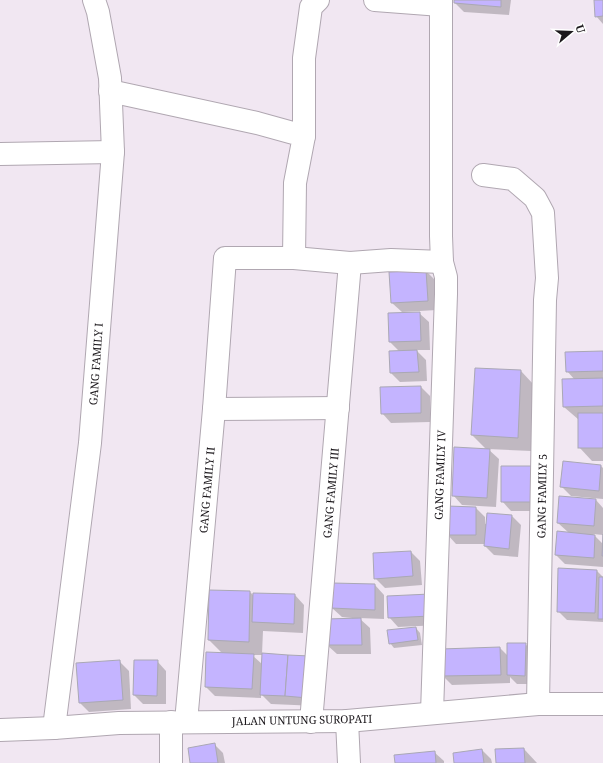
<svg xmlns="http://www.w3.org/2000/svg" width="603" height="763" font-family="'Noto Serif',serif">
<style>
.shadow{fill:#0003;fill-rule:evenodd}
.building{fill:#c4b4ff;stroke:#aaa8b4}
.lines{fill:none;stroke-linecap:round;stroke-linejoin:round}
.minor-casing{stroke:#b0a7b1;stroke-width:24}
.major-casing{stroke:#b0a7b1;stroke-width:24}
.minor{stroke:#fff;stroke-width:22}
.major{stroke:#fff;stroke-width:22}
.labels{text-anchor:middle;stroke-width:3;stroke-linejoin:round;paint-order:stroke}
.street-label{font-size:11px;fill:#1c181c;stroke:#fff}
</style>
<rect width="100%" height="100%" fill="#f1e7f2"/>
<g class="shadow">
<polygon points="455,0 511,0 509,15 464,12 455,3"/>
<polygon points="595,0 603,0 603,24 596,16"/>
<polygon points="426,271 435,280 437,310 402,312 392,303"/>
<polygon points="419,313 429,322 430,350 416,350 426,360 427,381 400,382 391,373 400,352 390,342"/>
<polygon points="603,353 603,461 592,461 579,447 579,420 564,407 575,380 567,371"/>
<polygon points="521,371 534,385 531,451 488,449 499,459 496,507 462,505 453,495 487,450 472,435"/>
<polygon points="421,387 430,396 430,422 391,423 382,413"/>
<polygon points="564,462 601,466 603,468 603,499 571,496 562,487"/>
<polygon points="502,467 542,511 511,511 502,501"/>
<polygon points="596,500 603,508 603,535 593,534 603,544 603,567 565,564 556,555 569,533 558,523"/>
<polygon points="476,508 485,517 485,524 512,516 521,525 518,557 494,555 485,546 485,544 456,544 447,534"/>
<polygon points="411,552 420,561 422,585 385,588 375,578"/>
<polygon points="597,571 603,577 603,622 567,620 558,611"/>
<polygon points="375,585 384,595 384,619 359,618 370,628 371,654 337,654 327,645 352,619 352,618 342,617 332,608"/>
<path d="M250,592L254,596L295,595L304,605L303,633L263,631L262,654L310,657L317,706L271,704L261,694V698L215,696L206,687L223,654L209,640ZM252,655H263V665Z"/>
<polygon points="388,597 440,625 398,627 389,617"/>
<polygon points="416,628 420,633 422,645 394,648 390,643"/>
<polygon points="525,644 535,653 534,684 517,684 510,677 510,683 452,685 443,676 500,648 508,656"/>
<polygon points="157,661 166,671 166,704 143,704 134,695"/>
<polygon points="120,662 129,671 131,709 89,712 80,703"/>
<polygon points="214,744 223,753 225,763 191,763"/>
<polygon points="524,749 537,763 497,763"/>
<polygon points="482,750 491,759 492,763 455,763"/>
<polygon points="434,752 444,761 444,763 396,763"/>
</g>
<g class="building">
<polygon points="454,0 501,0 501,7 454,3"/>
<polygon points="594,0 603,0 603,16 595,17"/>
<polygon points="426,270 428,301 391,303 389,272"/>
<polygon points="420,312 421,341 389,342 388,313"/>
<polygon points="417,350 419,372 390,373 389,351"/>
<polygon points="603,351 603,371 566,372 565,352"/>
<polygon points="475,368 521,370 518,438 471,435"/>
<polygon points="603,378 603,406 563,407 562,379"/>
<polygon points="421,386 421,413 381,414 380,387"/>
<rect x="578" y="413" width="25" height="35"/>
<polygon points="454,447 490,449 487,498 452,496"/>
<polygon points="563,461 601,465 599,491 560,487"/>
<polygon points="501,466 534,466 533,502 501,502"/>
<polygon points="559,496 596,499 594,526 557,523"/>
<polygon points="447,506 476,507 476,535 446,535"/>
<polygon points="487,513 512,515 509,549 484,546"/>
<polygon points="557,531 595,535 594,558 555,555"/>
<polygon points="603,534 603,556 602,556"/>
<polygon points="411,551 413,576 374,579 373,553"/>
<polygon points="558,568 597,570 595,613 557,612"/>
<polygon points="599,577 603,577 603,619 598,619"/>
<polygon points="332,583 375,584 375,610 331,608"/>
<polygon points="209,590 250,591 249,642 208,640"/>
<polygon points="253,593 295,594 294,624 252,622"/>
<polygon points="430,594 431,616 388,618 387,596"/>
<polygon points="361,618 362,645 326,645 326,619"/>
<polygon points="416,627 418,640 389,644 387,630"/>
<polygon points="507,643 526,643 525,676 507,675"/>
<polygon points="500,647 501,675 442,676 441,649"/>
<polygon points="206,652 254,654 252,689 205,687"/>
<polygon points="262,653 288,655 285,696 260,695"/>
<polygon points="288,655 310,656 308,698 285,696"/>
<polygon points="120,660 123,700 79,703 76,663"/>
<polygon points="134,660 158,660 157,696 133,695"/>
<polygon points="215,743 218,763 190,763 188,748"/>
<polygon points="524,748 525,763 496,763 495,749"/>
<polygon points="482,749 484,763 454,763 453,753"/>
<polygon points="435,751 436,763 395,763 394,755"/>
</g>
<g class="lines">
<defs>
<g id="minor">
<polyline points="375,0 441,5"/>
<polyline points="110,91 257,123 304,136 295,183 294,258"/>
<polyline points="304,136 304,58 311,7 318,0"/>
<polyline points="0,154 113,152"/>
<polyline points="483,175 513,179 535,198 543,213 547,278 545,300 538,704"/>
<polyline points="214,409 338,408"/>
<polyline points="432,713 446,294 446,277 442,262 441,236 441,0"/>
<polyline points="347,721 349,763"/>
<polyline points="171,722 171,763"/>
<polyline points="186,722 214,409 225,258 294,258 350,263 391,260 442,262"/>
<polyline points="311,722 350,263"/>
<polyline points="54,728 90,443 113,152 110,78 98,12 94,0"/>
</g>
<polyline id="major" points="0,730 54,728 119,723 347,721 538,704 603,704"/>
</defs>
<use href="#minor" class="minor-casing"/>
<use href="#major" class="major-casing"/>
<use href="#minor" class="minor"/>
<use href="#major" class="major"/>
</g>
<g class="labels">
<g class="street-label">
<text transform="translate(96 364) rotate(-86)" y="4">GANG FAMILY I</text>
<text transform="translate(440 475) rotate(-88)" y="4">GANG FAMILY IV</text>
<text transform="translate(207 490) rotate(-85)" y="4">GANG FAMILY II</text>
<text transform="translate(331 493) rotate(-85)" y="4">GANG FAMILY III</text>
<text transform="translate(542 496) rotate(-89)" y="4">GANG FAMILY 5</text>
<text transform="translate(302 720) rotate(-1)" y="4">JALAN UNTUNG SUROPATI</text>
</g>
</g>
<g transform="translate(571 32) rotate(71)" stroke="#ffffff" stroke-width="3" paint-order="stroke">
<path d="M0-3L7 15L0 10L-7 15Z" fill="#1c181c"/>
<text y="-6" font-size="11" font-weight="bold" text-anchor="middle" fill="#1c181c">U</text>
</g>
</svg>
